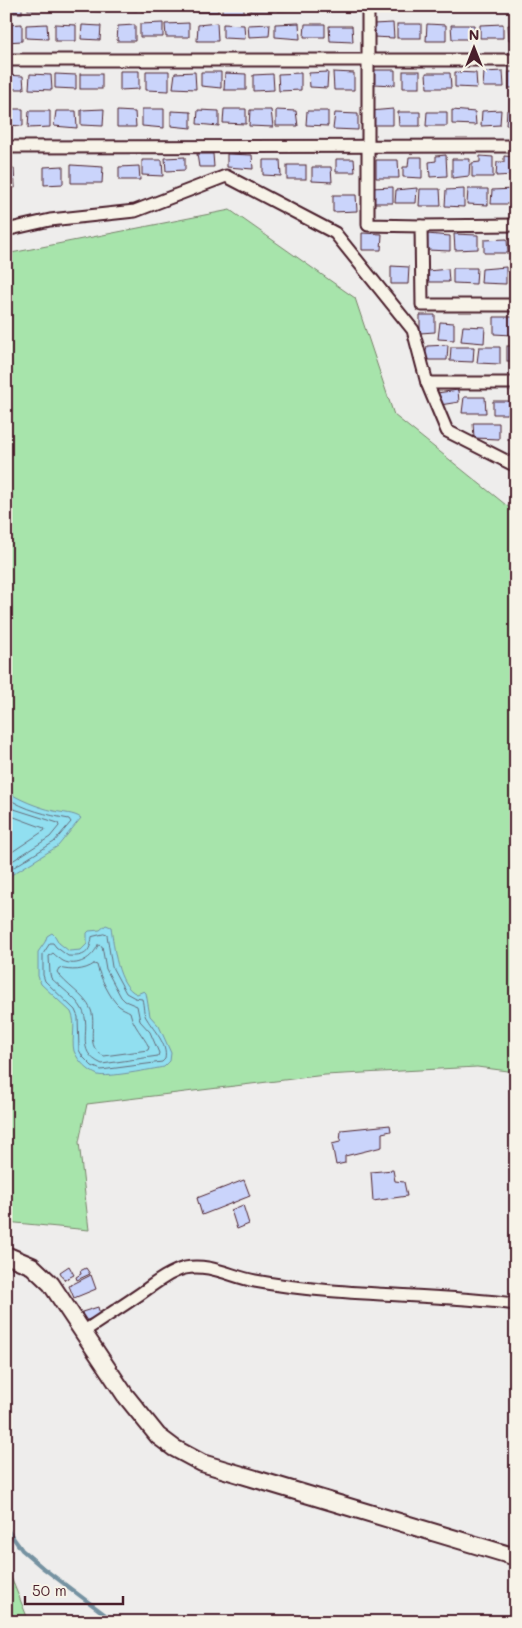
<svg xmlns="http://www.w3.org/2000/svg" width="522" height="1628" font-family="Mali,sans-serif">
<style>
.green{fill:#a7e4ab;stroke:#78826b}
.water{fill:#91dff0;stroke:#7592a1}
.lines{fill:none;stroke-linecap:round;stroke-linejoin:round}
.shore{stroke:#666c7a;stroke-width:1}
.stream{stroke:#7592a1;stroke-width:4}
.building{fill:#cad4fb;stroke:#4a1f2b}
.street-casing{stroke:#4a1f2b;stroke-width:15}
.secondary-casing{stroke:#4a1f2b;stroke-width:20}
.street{stroke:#f7f3e8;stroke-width:11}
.secondary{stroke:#f7f3e8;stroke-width:16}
</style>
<rect width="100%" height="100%" fill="#eeedec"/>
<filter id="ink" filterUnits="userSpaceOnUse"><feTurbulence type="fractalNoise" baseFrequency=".02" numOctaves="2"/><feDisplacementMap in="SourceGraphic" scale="10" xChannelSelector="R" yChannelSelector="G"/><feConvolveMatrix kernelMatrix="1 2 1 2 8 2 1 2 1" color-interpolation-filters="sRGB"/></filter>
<g filter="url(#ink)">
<g class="green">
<polygon points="230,210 355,298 394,415 516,513 516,1072 477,1067 325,1075 87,1104 79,1142 89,1230 6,1222 6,254"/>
<polygon points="6,1565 28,1619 33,1622 6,1622"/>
</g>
<g class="water">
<path d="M6,791C20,800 37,807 54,811C63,813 74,813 81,818L58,846L8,877L6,876Z"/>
<path d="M106,925L111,927C114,946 117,986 137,994L144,991L146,993L150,1016L159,1026L171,1053L170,1061L164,1067C153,1069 107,1078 98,1075C88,1071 78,1061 74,1051C71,1038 77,1024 71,1012L41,984L38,976V952L45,942L47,936L52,933L55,936L59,943L69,951L81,950L87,944V933L89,931L100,930Z"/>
</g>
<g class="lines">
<g class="shore">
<path d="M6,797C24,810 48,815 69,819L71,822L54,842L6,872"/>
<polyline points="6,804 14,809 58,823 59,826 50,837 6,865"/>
<polyline points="6,814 44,828 45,830 6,856"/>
<path d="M104,934L107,935L112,967L126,993L135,998L142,999C144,1006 143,1014 147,1019C154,1031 168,1044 165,1059L162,1062L101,1070L92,1066L83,1057L79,1050L78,1017L75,1010L45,981L43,975V954L50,943H53L56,947L68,956C85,957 90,953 92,937Z"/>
<path d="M98,945L102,946L106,969L121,997L125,1001L137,1006L140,1021L150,1032L159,1053L158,1056L102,1064C73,1051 93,1029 82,1009C77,999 59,986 51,978L50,974L49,956L53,953C56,956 60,959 63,961C77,968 93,958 98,945Z"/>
<path d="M94,964L97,965C99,975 111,1000 119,1006C123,1009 127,1010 130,1012C133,1026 143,1035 149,1047L148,1050L104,1056C84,1047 97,1026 91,1010C84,994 66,986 57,972L59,968C71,971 84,971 94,964Z"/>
</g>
<polyline class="stream" points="6,1528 22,1550 43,1568 115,1622"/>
</g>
<g class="building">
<rect x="6" y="6" width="16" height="7"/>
<rect x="28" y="6" width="20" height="4"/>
<rect x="53" y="6" width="21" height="5"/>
<polygon points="82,6 103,6 104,12 82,11"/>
<polygon points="117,6 137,6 137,11 117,10"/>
<polygon points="140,6 164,6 164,11 141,11"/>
<polygon points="168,6 192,6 192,12 168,11"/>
<rect x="197" y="6" width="21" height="6"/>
<rect x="222" y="6" width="22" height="6"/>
<rect x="250" y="6" width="22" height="5"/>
<polygon points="278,6 299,6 300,10 278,11"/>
<rect x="307" y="6" width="20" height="4"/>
<polygon points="333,6 353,6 353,12 333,11"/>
<rect x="373" y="6" width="22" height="3"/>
<rect x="405" y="6" width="18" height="2"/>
<polygon points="430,6 448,6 448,11 430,10"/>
<polygon points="453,6 477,6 477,8 452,10"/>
<polygon points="484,6 504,6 504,8 484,7"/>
<polygon points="163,23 163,37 140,37 140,24"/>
<polygon points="189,23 189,37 166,37 165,24"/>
<polygon points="217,23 218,41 197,41 198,25"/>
<polygon points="299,23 300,39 275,37 275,24"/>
<polygon points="393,23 394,38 373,37 373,24"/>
<polygon points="22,24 22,41 6,42 6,25"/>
<polygon points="47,24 48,39 26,38 26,25"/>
<polygon points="55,24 76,25 76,41 55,41"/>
<polygon points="223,24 244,25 245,39 223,38"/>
<polygon points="270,24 269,36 249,37 248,25"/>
<polygon points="305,24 325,24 325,37 304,37"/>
<rect x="397" y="24" width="24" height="14"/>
<polygon points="427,24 446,25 446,41 426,41"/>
<polygon points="503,24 503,38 480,38 480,25"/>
<polygon points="82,25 101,26 100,40 81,39"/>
<polygon points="135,25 135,41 117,41 118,26"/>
<polygon points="451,25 474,25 475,39 452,39"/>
<polygon points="508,25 516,25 516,41 509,40"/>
<polygon points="329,26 352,26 353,42 330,41"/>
<polygon points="374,70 395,70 395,85 374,84"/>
<polygon points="120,71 139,71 139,89 120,90"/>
<polygon points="146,71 169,71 169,91 146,90"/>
<rect x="403" y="71" width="17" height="17"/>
<polygon points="503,71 504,87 483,87 484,72"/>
<polygon points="195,72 196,89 173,88 175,73"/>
<polygon points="201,72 221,72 221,88 201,86"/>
<polygon points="328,72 327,88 310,87 309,73"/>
<polygon points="333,72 354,73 354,90 334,90"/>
<polygon points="455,72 476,73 477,88 455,87"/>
<rect x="509" y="72" width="7" height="16"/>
<polygon points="225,73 246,74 246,90 224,90"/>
<polygon points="301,73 301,90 279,91 278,74"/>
<polygon points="426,73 450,73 451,88 427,88"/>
<polygon points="30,74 51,75 52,90 29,89"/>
<polygon points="55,74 76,75 76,89 55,88"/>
<rect x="80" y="74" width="22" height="15"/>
<polygon points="273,74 274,90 253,91 253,75"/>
<polygon points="6,75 23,76 24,89 6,89"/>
<polygon points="6,109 23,109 23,126 6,125"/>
<polygon points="104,109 103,126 81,125 81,110"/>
<polygon points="142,109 164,109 164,128 142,126"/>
<polygon points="224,109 246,109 246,124 223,123"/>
<polygon points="393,109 393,125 371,125 370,111"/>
<polygon points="198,110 219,111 219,126 197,124"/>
<polygon points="250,110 271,110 273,127 249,126"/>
<polygon points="276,110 296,111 298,126 276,126"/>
<polygon points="452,110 475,112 476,125 452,124"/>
<polygon points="501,110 500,125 481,126 482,111"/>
<polygon points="507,110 516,110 516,125 506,125"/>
<polygon points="29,111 50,111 50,127 28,128"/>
<polygon points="56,111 76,111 77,128 54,126"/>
<polygon points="117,111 135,112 136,127 117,127"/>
<polygon points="171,111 191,112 191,128 171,126"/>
<polygon points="307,111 328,111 328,126 306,125"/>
<polygon points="398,112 420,112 420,126 399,126"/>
<polygon points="427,112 447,112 447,126 426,126"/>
<polygon points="335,113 358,114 358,130 333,129"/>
<polygon points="197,154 213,154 214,167 199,167"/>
<polygon points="227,154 252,155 253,169 227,167"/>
<polygon points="446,155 447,176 430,177 429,162 436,161 436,156"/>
<polygon points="480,156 493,157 493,177 472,177 472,163 480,162"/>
<polygon points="504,156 516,157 515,175 496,176 497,162 504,162"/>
<polygon points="185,157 185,170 166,171 165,158"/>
<polygon points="409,157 422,157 422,178 403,177 403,167 408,167"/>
<polygon points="336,159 354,159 355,172 336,172"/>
<polygon points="452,159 470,159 469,176 452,178"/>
<polygon points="142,160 162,160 163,176 142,175"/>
<polygon points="263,160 280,160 281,176 263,175"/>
<polygon points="376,160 398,160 399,178 376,178"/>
<polygon points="71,165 103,167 102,183 71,183"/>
<rect x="287" y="165" width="19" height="14"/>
<polygon points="63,166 63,184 44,185 44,167"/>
<polygon points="139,166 140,180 119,180 119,167"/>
<polygon points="312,167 331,167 332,182 312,181"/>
<polygon points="6,169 14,169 15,188 6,188"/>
<polygon points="393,187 393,203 372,203 371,188"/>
<polygon points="417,188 416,203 395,203 396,190"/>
<polygon points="420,189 440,189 441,206 419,206"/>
<polygon points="464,189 464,207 445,206 446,190"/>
<polygon points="468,189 488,189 488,205 467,204"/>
<polygon points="514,189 514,204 491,204 492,190"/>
<polygon points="333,195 356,195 357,211 333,212"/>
<polygon points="362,233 382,234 381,250 362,250"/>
<polygon points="427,234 450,236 450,251 427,250"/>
<polygon points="454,234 478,235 478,249 455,250"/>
<polygon points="507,239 508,253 484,253 484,240"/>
<polygon points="391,266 409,267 408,284 391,284"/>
<polygon points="506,267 506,284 481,283 482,269"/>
<polygon points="453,268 477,268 476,284 453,283"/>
<rect x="510" y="268" width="6" height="14"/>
<polygon points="448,269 449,282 428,282 428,271"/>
<polygon points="420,315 435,315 435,332 420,333"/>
<polygon points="494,317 513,317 512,335 494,334"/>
<polygon points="440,322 454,323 454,340 438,339"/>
<polygon points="463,326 485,327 484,343 461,341"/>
<polygon points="448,345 447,360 424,360 427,346"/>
<rect x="507" y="346" width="9" height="15"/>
<polygon points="451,347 474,347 473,362 450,361"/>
<polygon points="479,347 500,347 500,364 477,363"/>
<polygon points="458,390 459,402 440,405 437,393"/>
<polygon points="464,397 485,397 486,413 462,413"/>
<polygon points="493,401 509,401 508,414 493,414"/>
<polygon points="473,423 499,423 499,439 474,438"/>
<polygon points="509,426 516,426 516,440 508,440"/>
<polygon points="390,1125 391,1131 382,1133 382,1147 345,1156 345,1163 336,1165 332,1144 340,1142 341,1130"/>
<polygon points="393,1170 395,1181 404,1182 407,1196 373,1201 371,1172"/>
<polygon points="244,1180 250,1196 202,1215 197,1198"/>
<polygon points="243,1205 249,1224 237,1229 231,1210"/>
<polygon points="69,1266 74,1275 64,1280 60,1272"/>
<polygon points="86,1268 90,1274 77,1280 76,1277 81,1274 80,1271"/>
<polygon points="91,1275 96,1289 74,1298 69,1286"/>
<polygon points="98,1307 100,1316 84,1321 82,1312"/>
</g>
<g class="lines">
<defs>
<g id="street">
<polyline points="368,6 368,225 421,226 422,305 516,305"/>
<polyline points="6,60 516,60"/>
<polyline points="6,147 516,146"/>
<polyline points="421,226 516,225"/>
<polyline points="6,230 50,220 135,211 226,176 335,233 413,330 427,383 447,431 516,466"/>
<polyline points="427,383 516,383"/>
<path d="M83,1332C102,1319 121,1307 140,1294C154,1284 169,1272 185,1268C210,1263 232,1277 255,1281C341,1297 429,1293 516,1304"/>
</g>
<polyline id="secondary" points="6,1255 32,1266 51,1284 125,1395 158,1436 174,1448 202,1463 516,1557"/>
</defs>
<use href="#street" class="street-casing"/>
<use href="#secondary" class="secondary-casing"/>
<use href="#street" class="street"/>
<use href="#secondary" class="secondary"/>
</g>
</g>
<rect width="522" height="1628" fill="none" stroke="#f7f3e8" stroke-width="25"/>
<rect x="12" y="12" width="497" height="1603" fill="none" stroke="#4a1f2b" stroke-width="2" filter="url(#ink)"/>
<g transform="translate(474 48)" stroke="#f7f3e8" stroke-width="4" paint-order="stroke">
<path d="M0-4L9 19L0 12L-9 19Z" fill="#4a1f2b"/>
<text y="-8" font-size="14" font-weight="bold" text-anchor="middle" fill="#4a1f2b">N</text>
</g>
<path d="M25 1596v8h98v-8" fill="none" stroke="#4a1f2b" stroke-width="2.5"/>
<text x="32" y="1596" font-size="15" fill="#4a1f2b" stroke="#f7f3e8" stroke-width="4" paint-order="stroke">50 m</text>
</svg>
